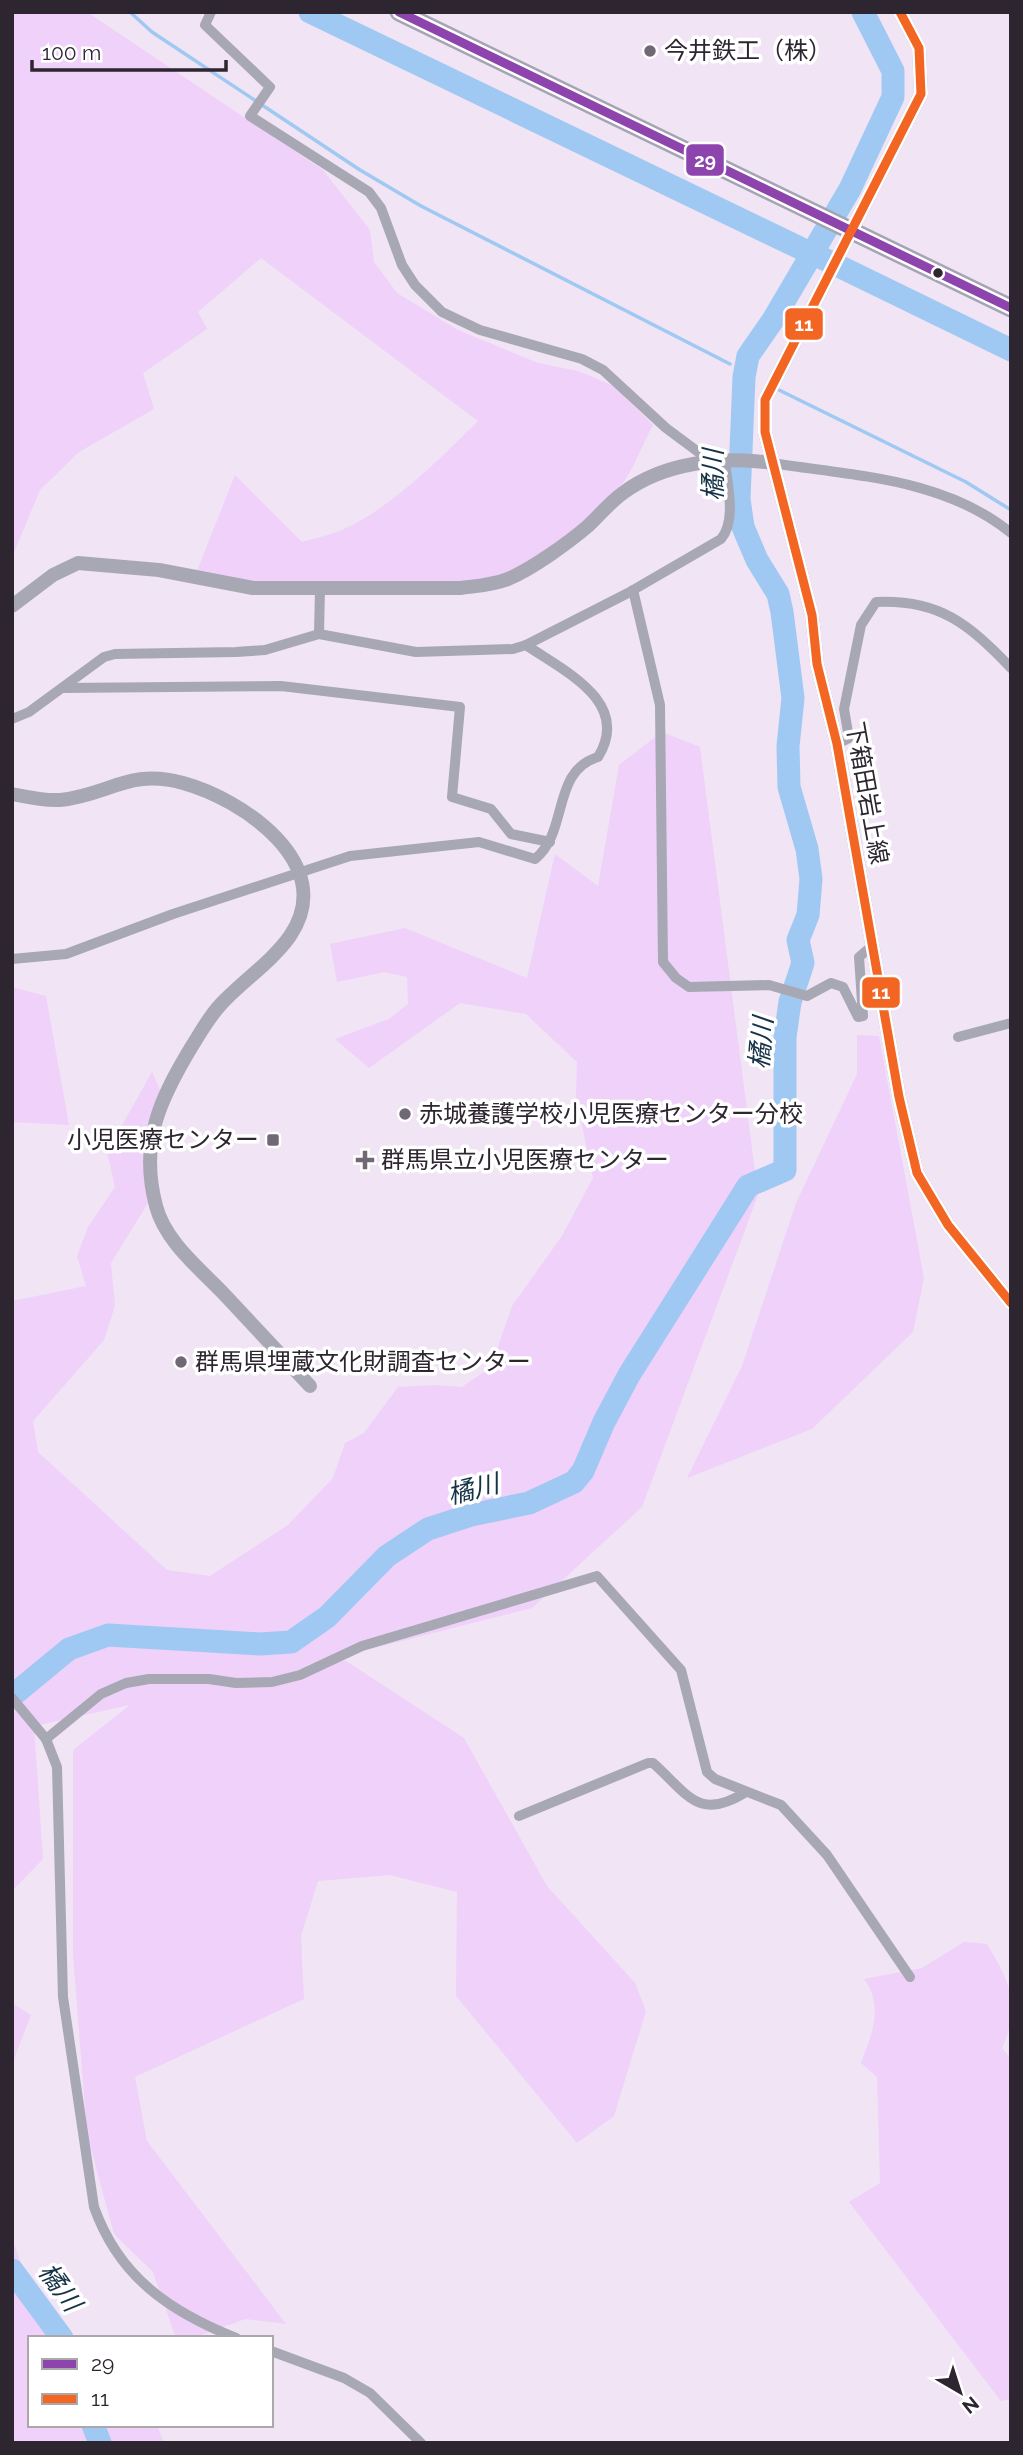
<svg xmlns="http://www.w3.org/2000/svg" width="1023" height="2455" font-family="Raleway,'Noto Sans JP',sans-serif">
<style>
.green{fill:#efd1fa}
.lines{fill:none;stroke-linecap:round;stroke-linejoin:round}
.stream{stroke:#9fc9f2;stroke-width:3.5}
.river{stroke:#9fc9f2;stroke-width:23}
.street{stroke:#a7a8b4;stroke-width:10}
.secondary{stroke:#a8a8b4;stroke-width:14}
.highway{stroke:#a5a4b4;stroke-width:19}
.bus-1-casing{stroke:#fff;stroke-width:14}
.bus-2-casing{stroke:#fff;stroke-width:14}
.bus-1{stroke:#8e44ad;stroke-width:9}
.bus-2{stroke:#f26522;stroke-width:9}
.poi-dot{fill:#716875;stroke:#fff;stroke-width:2.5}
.bus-dot{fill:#2d2530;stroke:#fff;stroke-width:2.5}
.labels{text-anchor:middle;stroke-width:7;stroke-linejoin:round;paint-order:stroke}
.poi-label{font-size:24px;fill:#2d2530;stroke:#fff;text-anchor:start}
.street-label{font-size:24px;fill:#2d2530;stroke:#fff}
.water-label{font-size:26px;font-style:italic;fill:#153247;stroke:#fff}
.line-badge{stroke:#fff;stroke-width:2.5}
.badge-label{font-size:19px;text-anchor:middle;font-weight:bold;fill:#fff}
</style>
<rect width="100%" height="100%" fill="#f0e4f5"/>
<g class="green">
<path d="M12,12H87L323,170L370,230L374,262L397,293L458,330L538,363L578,371L614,386L653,425C643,443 635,466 623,483C601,511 539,559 507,573C492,580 475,580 459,582L253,581L195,576L235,475L302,542C316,538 331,535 344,529C390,509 443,456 478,421L261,258L198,312L207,329L143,373L154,409L79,452L40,490L12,557Z"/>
<polygon points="662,732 700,747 758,1195 642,1507 532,1608 307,1665 346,1661 464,1738 547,1886 635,1983 646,2011 614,2116 577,2143 456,1996 457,1892 390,1875 318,1881 301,1936 304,1999 135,2077 147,2141 286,2324 245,2319 193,2338 176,2338 153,2272 114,2234 87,2134 73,1954 73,1750 130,1705 34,1726 43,1859 12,1891 12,1301 86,1286 77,1256 88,1227 115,1187 107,1152 152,1072 160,1090 147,1123 142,1152 148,1203 111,1263 115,1306 104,1340 33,1421 38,1452 167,1570 210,1576 288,1525 333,1478 345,1443 364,1433 398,1387 434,1385 462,1387 491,1367 512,1306 562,1236 593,1178 576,1097 577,1062 526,1014 460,1003 369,1068 335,1039 389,1019 408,1004 407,977 384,972 337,982 330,944 405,928 527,978 555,854 598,886 619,765"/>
<polygon points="12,987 46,996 69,1125 12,1122"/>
<polygon points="857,1035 879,1036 924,1278 913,1332 812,1429 687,1478 742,1366 796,1203 857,1074"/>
<path d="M964,1942L987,1944C1009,1982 1022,2004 1002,2048L1011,2059V2399L1001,2401L849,2202L880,2183L877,2077L861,2063C872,2035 884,2006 864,1979L922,1968Z"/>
<polygon points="12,2003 31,2015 12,2064"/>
<polygon points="12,2238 48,2338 30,2338 30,2425 157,2425 164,2443 12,2443"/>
</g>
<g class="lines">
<g class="stream">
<polyline points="130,12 152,32 360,170 421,206 730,364"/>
<polyline points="777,389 966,482 1011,510"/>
</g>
<g class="river">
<polyline points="310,12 800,248"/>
<polyline points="822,258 1011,350"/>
<polyline points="12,1696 69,1649 108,1635 260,1644 291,1642 327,1617 387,1556 428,1529 471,1515 529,1503 574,1482 583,1471 604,1422 629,1375 748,1186 785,1170 785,1037 790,1002 803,963 798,940 808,915 811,879 807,849 789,787 788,746 793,698 782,612 778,594 757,560 743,527 739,499 744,377 748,356 773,320 850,189 893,97 893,71 863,12"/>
<polyline points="12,2270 62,2338"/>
<polyline points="93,2425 100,2443"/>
</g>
<g class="street">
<polyline points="211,12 205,25 270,87 250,116 369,192 381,208 402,265 415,285 442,312 480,330 582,359 603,370 666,428 709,460"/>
<path d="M772,463C854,476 944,478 1011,533"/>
<polyline points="633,590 660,705 663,962 676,978 689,987 769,985 807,996 831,983 843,987 858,1017 863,1016 859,957 872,946"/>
<polyline points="319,634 320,588"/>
<polyline points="62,688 281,686 460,707 452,797 491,809 511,834 550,842"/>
<path d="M12,719L29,712L104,657L115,654L236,652L265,650L319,634L416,652L513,649L526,645L628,593L721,539C737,520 727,484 725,460"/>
<path d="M837,744L849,738L844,709L861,625L876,602C939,599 969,624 1011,668"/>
<path d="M12,959L66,954L173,914L350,856L479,842L535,859C569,832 551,771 598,757C632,702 564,671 526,645"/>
<polyline points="958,1037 1011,1023"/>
<path d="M12,1698L46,1739L57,1767L63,1997L94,2207C119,2277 169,2311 236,2338"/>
<polyline points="46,1739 101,1694 126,1683 149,1679 209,1679 236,1683 272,1682 300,1675 362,1646 597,1576 681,1670 707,1772 715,1779 781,1805 827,1855 910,1977"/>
<path d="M519,1816L648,1763H653C688,1794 698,1822 746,1792"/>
<polyline points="271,2351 344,2378 370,2393 421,2443"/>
</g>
<g class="secondary">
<polyline points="900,12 919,48 921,94 765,400 765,432 812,615 817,664 837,744 899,1097 917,1173 948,1225 1011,1303"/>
<path d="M12,606L53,575L78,563L159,570L253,588H461C476,586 493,585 508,579C532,569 568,543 588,526C600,515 610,502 623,493C664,462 724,456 772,463"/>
<path d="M12,794C27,797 44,801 60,800C109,795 129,768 183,783C242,799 339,864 290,936C273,960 247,978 226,999C212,1012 202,1030 192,1046C160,1099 139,1142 156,1206C165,1241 199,1268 223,1293C252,1324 281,1355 310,1386"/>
</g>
<polyline class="highway" points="399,12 1011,308"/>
<defs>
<polyline id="bus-1" points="399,12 1011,308"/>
<polyline id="bus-2" points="900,12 919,48 921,94 765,400 765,432 812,615 817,664 837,744 899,1097 917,1173 948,1225 1011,1303"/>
</defs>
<use href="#bus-1" class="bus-1-casing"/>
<use href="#bus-2" class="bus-2-casing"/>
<use href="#bus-1" class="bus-1"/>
<use href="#bus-2" class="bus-2"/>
</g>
<g class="poi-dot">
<circle cx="650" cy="51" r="7"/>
<circle cx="405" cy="1114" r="7"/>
<rect x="266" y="1133" width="14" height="14" rx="3.5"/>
<path d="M361.5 1149.5h7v7h7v7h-7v7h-7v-7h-7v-7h7z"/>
<circle cx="181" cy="1362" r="7"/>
</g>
<circle class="bus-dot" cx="938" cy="273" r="6"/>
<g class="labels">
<g class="poi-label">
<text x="664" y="59">今井鉄工（株）</text>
<text x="419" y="1122">赤城養護学校小児医療センター分校</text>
<text x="259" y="1148" text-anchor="end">小児医療センター</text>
<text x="381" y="1168">群馬県立小児医療センター</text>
<text x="195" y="1370">群馬県埋蔵文化財調査センター</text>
</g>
<g class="street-label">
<text transform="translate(867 793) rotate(80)" y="8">下箱田岩上線</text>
</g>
<g class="water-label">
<text transform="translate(713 475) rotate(-90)" y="9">橘川</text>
<text transform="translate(761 1043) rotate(-85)" y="9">橘川</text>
<text transform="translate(473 1489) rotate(-14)" y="9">橘川</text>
<text transform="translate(60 2287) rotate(54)" y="9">橘川</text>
</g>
</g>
<g class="line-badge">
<rect x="685" y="143" width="40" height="34" rx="7" fill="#8e44ad"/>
<rect x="784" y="307" width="40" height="34" rx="7" fill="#f26522"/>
<rect x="861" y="976" width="40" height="33" rx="7" fill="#f26522"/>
</g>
<g class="badge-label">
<text x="705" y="167">29</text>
<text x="804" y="331">11</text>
<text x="881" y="999">11</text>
</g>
<rect width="1023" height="2455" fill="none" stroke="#2d2530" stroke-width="28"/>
<rect x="28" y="2336" width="245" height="91" fill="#ffffff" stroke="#aba8ac" stroke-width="2"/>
<rect x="42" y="2359" width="35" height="10" fill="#8e44ad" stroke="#aba8ac" stroke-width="2"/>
<text x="91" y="2371" font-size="21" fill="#2d2530">29</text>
<rect x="42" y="2394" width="35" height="10" fill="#f26522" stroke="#aba8ac" stroke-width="2"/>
<text x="91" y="2406" font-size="21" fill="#2d2530">11</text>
<g transform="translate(960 2392) rotate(141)" stroke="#ffffff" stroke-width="5" paint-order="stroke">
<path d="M0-5L12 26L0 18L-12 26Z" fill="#2d2530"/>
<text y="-10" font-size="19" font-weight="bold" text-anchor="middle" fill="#2d2530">N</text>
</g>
<path d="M32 60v10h194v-10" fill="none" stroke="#2d2530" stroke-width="3.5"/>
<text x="42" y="60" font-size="21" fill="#2d2530" stroke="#ffffff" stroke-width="5" paint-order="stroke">100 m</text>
</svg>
